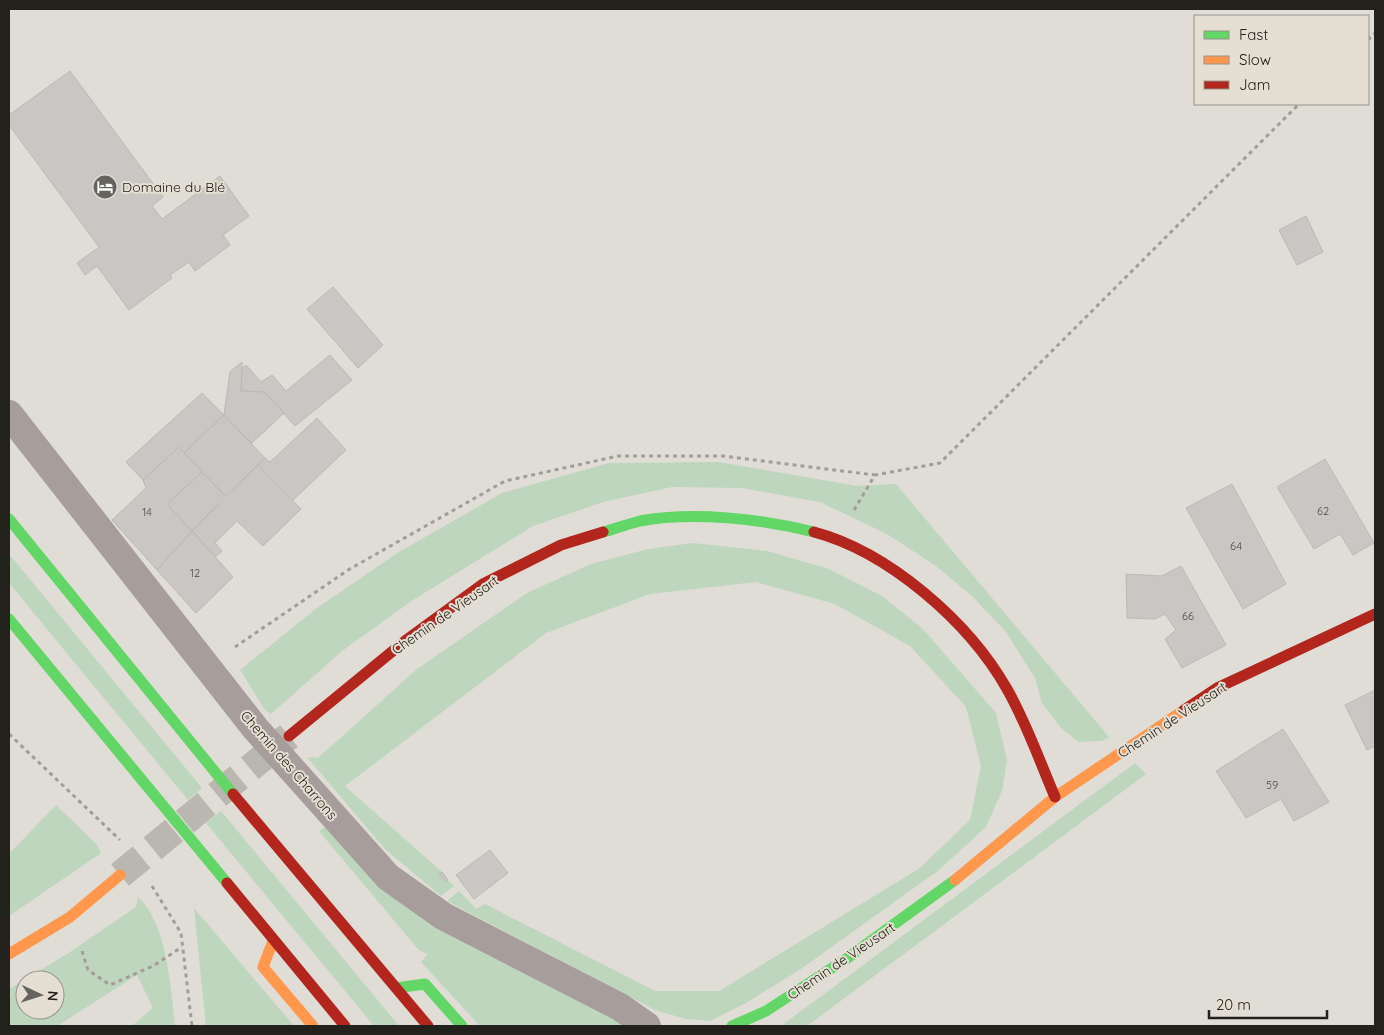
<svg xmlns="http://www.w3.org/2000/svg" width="1384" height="1035" font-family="Quicksand,sans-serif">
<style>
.green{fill:#bed5be;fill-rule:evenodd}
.building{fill:#cac6c3;stroke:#bcb8b4}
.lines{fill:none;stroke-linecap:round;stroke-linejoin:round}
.secondary-tunnel{stroke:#bab7b1;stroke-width:28;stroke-dasharray:28 14;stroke-linecap:butt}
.path{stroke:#a39c98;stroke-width:3;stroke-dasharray:4 4;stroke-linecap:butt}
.street{stroke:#a79d9a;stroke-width:28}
.fast{stroke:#63d668;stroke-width:11}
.slow{stroke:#ff974d;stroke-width:11}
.jam{stroke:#b3261e;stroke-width:11}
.labels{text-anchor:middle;stroke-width:4;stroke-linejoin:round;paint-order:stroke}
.number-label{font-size:11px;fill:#4e4b46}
.poi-label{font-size:14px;fill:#23211c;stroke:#e4dfd2;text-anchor:start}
.street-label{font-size:14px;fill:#23211c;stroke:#e4dfd2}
</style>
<rect width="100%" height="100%" fill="#e0ddd6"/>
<g class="green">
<polygon points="719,462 857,486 896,484 1109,737 1102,741 1078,742 1061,728 1042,703 1035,678 1006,632 973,597 936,566 887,534 820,502 742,488 672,487 603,502 533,526 413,600 342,651 271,714 265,710 240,670 317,608 399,552 502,493 609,463"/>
<polygon points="693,543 767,551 829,569 882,596 923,629 996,713 1007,760 1002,791 986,827 939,870 801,969 746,1003 710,1021 686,1019 655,1010 447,901 459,891 476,909 485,904 655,991 719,991 920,868 970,820 981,766 966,707 910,646 835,604 756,582 650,594 546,633 345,786 442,872 439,874 445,881 448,880 454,886 441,896 385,849 307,757 318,758 417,669 527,593 591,564 648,549"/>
<polygon points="9,554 202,788 188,800 9,583"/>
<polygon points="1135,763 1146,774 807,1026 781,1026"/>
<polygon points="56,805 97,845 101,853 9,916 9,854"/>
<polygon points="221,811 399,1026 374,1026 206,823"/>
<polygon points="328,825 616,1017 620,1026 480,1026 421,962 428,954 419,950 412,942 319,831"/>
<path d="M138,897C167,923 171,989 175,1026H132L153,1008L137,975L57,1026H9V989L67,954L136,907ZM25,980H55V1010H25Z"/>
<polygon points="194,908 294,1026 206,1026"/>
</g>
<g class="building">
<polygon points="70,71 163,197 152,206 162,219 220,176 249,216 223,235 230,245 195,271 189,262 170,275 172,278 129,310 97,266 85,275 77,263 99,247 9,125 9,115"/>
<polygon points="1306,216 1323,252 1297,265 1279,230"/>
<polygon points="333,287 383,345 358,368 307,309"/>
<polygon points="330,355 352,380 295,426 264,392 241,391 242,368 246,365 261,382 272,375 286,391"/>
<polygon points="242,362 241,391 264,392 284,413 252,443 224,415 230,372"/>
<polygon points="202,393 224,415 184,453 179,447 143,480 126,462"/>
<polygon points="224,415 265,458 225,496 184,453"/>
<polygon points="317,418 346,450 292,501 258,465 265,458 270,462"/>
<polygon points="179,447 202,472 167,504 192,531 157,570 112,520 146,488 143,480"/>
<polygon points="1325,459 1374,543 1353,555 1340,534 1314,549 1277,487"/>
<polygon points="258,465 301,509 263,546 237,521 215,543 222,551 215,557 192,531"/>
<polygon points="202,472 225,496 192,531 167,504"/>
<polygon points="1232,484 1286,584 1243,609 1186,508"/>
<polygon points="192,531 233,577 196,613 157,570"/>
<polygon points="1181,566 1226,645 1182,668 1165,639 1176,630 1165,614 1155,619 1127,618 1126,574 1162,576"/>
<polygon points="1375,690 1375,746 1367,750 1345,705"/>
<polygon points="1283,729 1329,802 1294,821 1281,799 1246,818 1216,771"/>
<polygon points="490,850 508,873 474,899 456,875"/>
<polygon points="442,872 448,880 446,882 439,874"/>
</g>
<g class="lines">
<polyline class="secondary-tunnel" points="120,875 289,736"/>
<g class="path">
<polyline points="1368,40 1375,33"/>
<polyline points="854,510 875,475 940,463 1299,104"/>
<polyline points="235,647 348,570 505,481 618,456 723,456 875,475"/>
<polyline points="9,734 120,840"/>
<polyline points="152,886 181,933 192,1026"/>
<polyline points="82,951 88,970 110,985 153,966 182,947"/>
</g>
<polyline class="street" points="9,414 255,728 388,877 443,916 620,1007 647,1026"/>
<g class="fast">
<polyline points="9,519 233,794"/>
<path d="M603,532C615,529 628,524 640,521C692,511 763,519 814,532"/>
<polyline points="9,619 227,883"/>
<polyline points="396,988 425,984 462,1026"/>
<polyline points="732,1026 766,1011 846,959 955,880"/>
</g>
<g class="slow">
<polyline points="955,880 1055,797 1184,710"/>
<polyline points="273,941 263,967 313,1026"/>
<polyline points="9,954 70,917 120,875"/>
</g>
<g class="jam">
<path d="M814,532C889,552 969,622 1007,689C1026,722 1040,762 1055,797"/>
<polyline points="1184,710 1217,688 1375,614"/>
<polyline points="289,736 405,641 483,584 561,545 603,532"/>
<polyline points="233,794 428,1026"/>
<polyline points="227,883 345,1026"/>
</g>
</g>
<defs>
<symbol id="hotel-disc" viewBox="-11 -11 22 22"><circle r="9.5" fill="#65635d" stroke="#e4dfd2"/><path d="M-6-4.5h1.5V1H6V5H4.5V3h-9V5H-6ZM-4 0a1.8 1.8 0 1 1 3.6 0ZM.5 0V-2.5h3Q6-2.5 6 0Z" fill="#fff"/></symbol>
</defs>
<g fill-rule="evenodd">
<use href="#hotel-disc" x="91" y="173" width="28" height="28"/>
</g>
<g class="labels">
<g class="number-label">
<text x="1323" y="515">62</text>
<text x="147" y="516">14</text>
<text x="1236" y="550">64</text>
<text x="195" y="577">12</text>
<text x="1188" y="620">66</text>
<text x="1272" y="789">59</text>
</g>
<g class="poi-label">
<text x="122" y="192">Domaine du Blé</text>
</g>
<g class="street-label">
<text transform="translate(445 615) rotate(-35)" y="5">Chemin de Vieusart</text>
<text transform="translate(1172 720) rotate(-33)" y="5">Chemin de Vieusart</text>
<text transform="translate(289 765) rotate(49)" y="5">Chemin des Charrons</text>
<text transform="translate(841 961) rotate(-34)" y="5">Chemin de Vieusart</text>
</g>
</g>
<rect width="1384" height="1035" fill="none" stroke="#23211c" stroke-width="20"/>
<rect x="1194" y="15" width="175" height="90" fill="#e4dfd2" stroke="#979389"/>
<rect x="1204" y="31" width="25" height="8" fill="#63d668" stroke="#979389"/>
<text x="1239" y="40" font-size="15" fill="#23211c">Fast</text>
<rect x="1204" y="56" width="25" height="8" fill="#ff974d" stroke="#979389"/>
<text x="1239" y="65" font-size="15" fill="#23211c">Slow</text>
<rect x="1204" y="81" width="25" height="8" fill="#b3261e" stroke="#979389"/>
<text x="1239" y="90" font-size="15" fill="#23211c">Jam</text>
<g transform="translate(40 995) rotate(94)"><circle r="24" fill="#e4dfd2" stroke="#979389"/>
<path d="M0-4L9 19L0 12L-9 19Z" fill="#65635d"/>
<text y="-8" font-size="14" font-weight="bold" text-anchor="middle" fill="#23211c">N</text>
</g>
<path d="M1209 1010v8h118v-8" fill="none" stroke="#23211c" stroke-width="2.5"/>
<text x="1216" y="1010" font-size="15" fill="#23211c" stroke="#e4dfd2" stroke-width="4" paint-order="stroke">20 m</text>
</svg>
